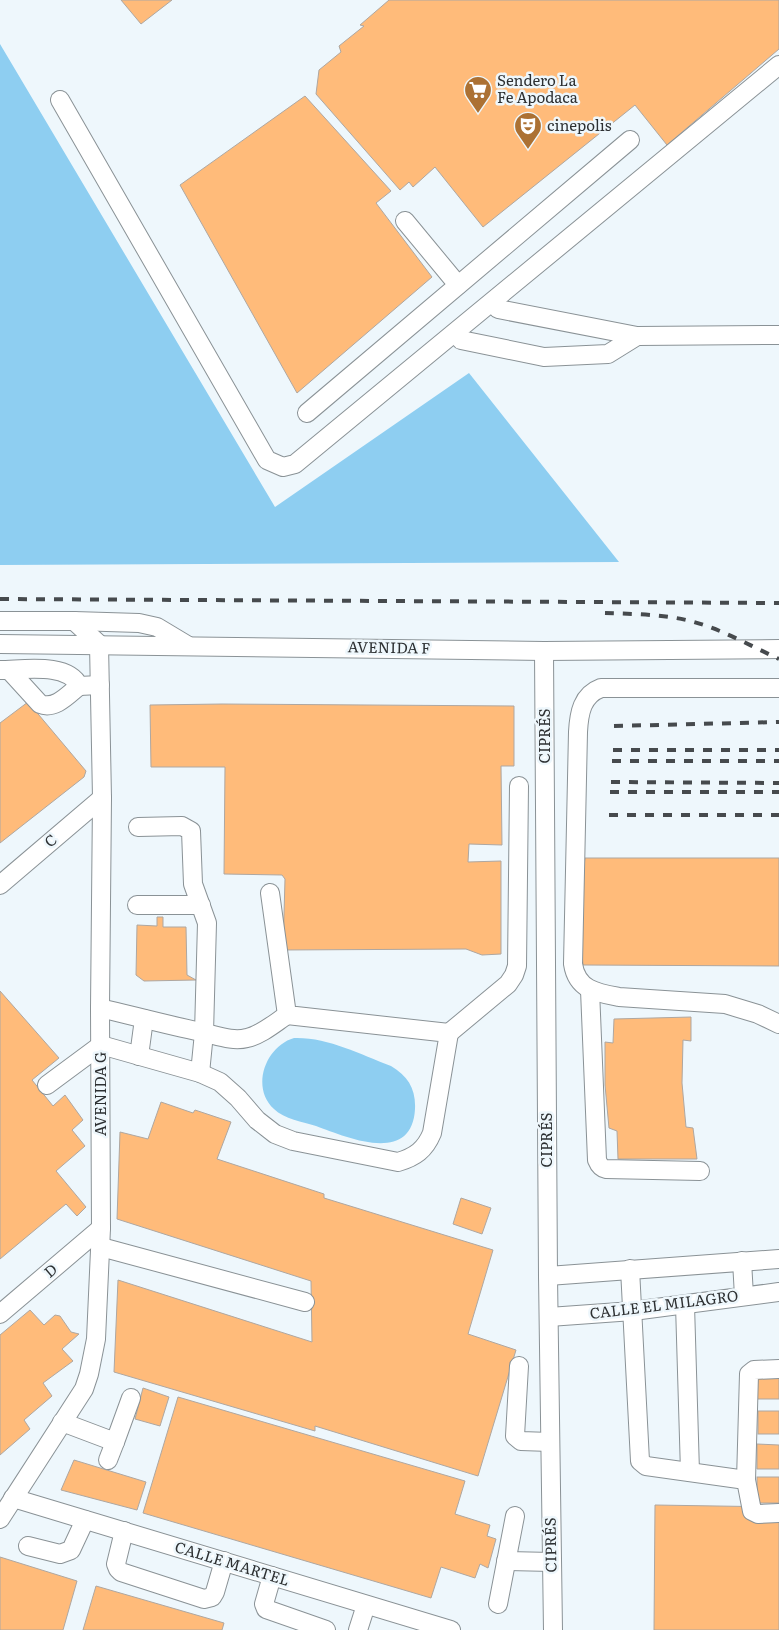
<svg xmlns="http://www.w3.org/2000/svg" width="779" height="1630" font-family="Literata,serif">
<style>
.green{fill:#8ecef1}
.building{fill:#ffbb7a;stroke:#aea7a1}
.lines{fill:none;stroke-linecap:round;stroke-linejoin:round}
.minor-casing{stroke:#8a9296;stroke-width:20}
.minor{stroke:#fff;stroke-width:18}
.rail{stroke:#464a4d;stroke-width:4;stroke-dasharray:9 9;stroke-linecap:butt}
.labels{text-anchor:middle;stroke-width:5;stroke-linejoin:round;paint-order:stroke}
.poi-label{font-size:15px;fill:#2d3032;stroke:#eef7fc;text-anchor:start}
.street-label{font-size:15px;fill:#2d3032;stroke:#eef7fc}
</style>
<rect width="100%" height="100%" fill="#eef7fc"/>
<g class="green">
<polygon points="0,44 275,507 469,373 619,562 0,565"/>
<path d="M294,1038C328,1037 359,1054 391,1066C408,1076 416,1089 415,1109C412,1166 346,1137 316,1126C303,1122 284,1119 274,1109C250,1087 266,1046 294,1038Z"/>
</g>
<g class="building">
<polygon points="121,0 172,0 141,24"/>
<polygon points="389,0 779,0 779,49 667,145 635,105 483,227 435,167 413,187 409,182 400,190 316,94 319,70 341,52 339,46 364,26 360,25"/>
<polygon points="305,96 391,191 376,203 432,277 297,393 180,185"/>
<polygon points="28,702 86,771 84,777 0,843 0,723"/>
<polygon points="222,704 514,706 514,766 501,766 502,845 469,844 468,862 501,861 501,954 482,955 466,949 283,950 285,879 282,875 224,874 225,767 151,767 150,705"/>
<polygon points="585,858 779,858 779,966 583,965 578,911"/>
<polygon points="157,917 163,917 163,927 186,927 187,975 196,980 144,981 136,975 137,925 157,926"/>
<polygon points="0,991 59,1058 32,1080 53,1106 65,1095 83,1120 72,1130 85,1146 56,1171 86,1207 77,1216 66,1204 0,1259"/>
<polygon points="691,1017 691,1041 683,1040 682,1083 686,1127 693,1128 697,1159 618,1159 617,1131 609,1128 605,1085 605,1042 613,1043 614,1019"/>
<polygon points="161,1102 193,1113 195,1110 231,1122 217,1159 324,1194 324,1198 493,1250 468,1334 516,1350 478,1476 315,1426 315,1431 114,1372 118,1280 312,1342 311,1281 117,1219 120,1132 148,1139"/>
<polygon points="461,1198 491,1208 482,1234 453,1224"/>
<polygon points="30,1310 44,1325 55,1315 60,1316 71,1332 79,1334 62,1349 73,1361 43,1383 52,1396 24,1420 30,1429 0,1455 0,1335"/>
<rect x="757" y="1375" width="22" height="24"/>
<polygon points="143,1388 169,1397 160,1426 135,1419"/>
<polygon points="178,1397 465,1481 455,1514 490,1525 487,1536 496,1539 488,1568 480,1564 475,1578 441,1567 431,1598 143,1513"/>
<rect x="758" y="1411" width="21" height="23"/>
<polygon points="757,1444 779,1445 779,1469 757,1469"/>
<polygon points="74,1460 146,1482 137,1510 61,1490"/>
<rect x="757" y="1477" width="22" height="26"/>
<polygon points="655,1505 779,1507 779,1630 654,1630"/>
<polygon points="0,1557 77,1581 63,1630 0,1630"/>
<polygon points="96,1586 224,1623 222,1630 83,1630"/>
</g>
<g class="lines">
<defs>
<g id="minor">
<polyline points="60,100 267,460 283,467 295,464 779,65"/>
<polyline points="405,221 458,285"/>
<polyline points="498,309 637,336 779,335"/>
<polyline points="461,340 544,357 608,354 637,336"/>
<polyline points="307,413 630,140"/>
<polyline points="0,621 74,621 99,644 102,798 100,1008 101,1228 96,1339 89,1374 84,1389 0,1519"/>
<polyline points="74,621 139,623 157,627 187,645"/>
<polyline points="0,644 544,651 779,649"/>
<polyline points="544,651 548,1276 553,1630"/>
<path d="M0,670C23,670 68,662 79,686L100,685"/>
<path d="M9,670L40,704C55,710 68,695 79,686"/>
<path d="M779,688H601C582,695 579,713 578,732L573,964C577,990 597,993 619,997L725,1004L758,1014L779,1024"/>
<polyline points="138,827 182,826 191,831 193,884 207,923 204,1033 200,1073"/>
<polyline points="0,885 102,798"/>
<polyline points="137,905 201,905"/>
<path d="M590,990L597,1160C599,1165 601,1168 606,1169L700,1171"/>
<path d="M100,1008C134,1016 167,1025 201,1032C216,1035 232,1042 247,1038C261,1035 275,1023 287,1015"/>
<polyline points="449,1033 508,984 514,975 517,966 519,786"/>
<polyline points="139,1056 144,1019"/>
<path d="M47,1085L101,1045L200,1073L220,1082L238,1098L257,1120L275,1134L293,1141L398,1162C415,1157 425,1150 432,1133L449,1033L287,1015L270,893"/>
<polyline points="101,1247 305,1302"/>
<polyline points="742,1261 744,1296"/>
<polyline points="630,1269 640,1461 646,1466 746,1480"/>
<polyline points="548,1276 779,1259"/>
<polyline points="685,1305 690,1472"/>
<polyline points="0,1314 101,1228"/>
<polyline points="549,1317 633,1311 779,1292"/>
<polyline points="519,1366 515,1436 521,1441 550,1442"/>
<polyline points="779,1369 754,1370 749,1374 746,1480 752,1511 758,1514 779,1513"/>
<polyline points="62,1422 115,1442 131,1398"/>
<polyline points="108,1460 115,1442"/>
<polyline points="13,1498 451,1630"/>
<polyline points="124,1531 116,1564 118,1569 121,1572 204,1599 212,1597 215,1592 224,1561"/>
<polyline points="28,1546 60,1554 71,1550 85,1520"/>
<polyline points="506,1561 552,1562"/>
<polyline points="272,1576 264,1604 266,1609 326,1630"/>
<polyline points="498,1604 515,1516"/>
<polyline points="358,1630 366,1605"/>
</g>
</defs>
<use href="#minor" class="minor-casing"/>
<use href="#minor" class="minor"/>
<g class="rail">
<polyline points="0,599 779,603"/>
<path d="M605,613C634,614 665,614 694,622C723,630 751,646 779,659"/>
<polyline points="614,726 779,722"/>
<polyline points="613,750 779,750"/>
<polyline points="612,761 779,761"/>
<polyline points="611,782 779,783"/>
<polyline points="610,792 779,792"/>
<polyline points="609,815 779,815"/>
</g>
</g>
<defs>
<symbol id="supermarket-pin" viewBox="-11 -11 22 30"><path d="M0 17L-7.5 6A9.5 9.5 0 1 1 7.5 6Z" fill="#ac7133" stroke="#eef7fc"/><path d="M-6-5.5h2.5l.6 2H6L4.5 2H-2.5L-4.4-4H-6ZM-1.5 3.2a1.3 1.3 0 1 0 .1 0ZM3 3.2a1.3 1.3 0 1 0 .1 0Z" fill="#fff"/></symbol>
<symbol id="theatre-pin" viewBox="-11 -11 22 30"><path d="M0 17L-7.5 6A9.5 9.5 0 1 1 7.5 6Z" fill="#ac7133" stroke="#eef7fc"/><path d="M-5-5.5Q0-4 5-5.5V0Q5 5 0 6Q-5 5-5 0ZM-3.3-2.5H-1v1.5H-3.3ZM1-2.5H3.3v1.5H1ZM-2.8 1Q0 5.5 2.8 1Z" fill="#fff"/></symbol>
</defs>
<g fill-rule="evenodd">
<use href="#supermarket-pin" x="462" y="74" width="32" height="43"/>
<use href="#theatre-pin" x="512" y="110" width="32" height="43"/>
</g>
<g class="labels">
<g class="poi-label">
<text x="497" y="86">Sendero La<tspan x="497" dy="17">Fe Apodaca</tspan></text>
<text x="547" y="131">cinepolis</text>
</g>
<g class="street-label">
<text transform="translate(389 648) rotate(1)" y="5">AVENIDA F</text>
<text transform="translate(545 736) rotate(-90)" y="5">CIPRÉS</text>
<text transform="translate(51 841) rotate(-41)" y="5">C</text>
<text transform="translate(101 1094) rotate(-90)" y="5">AVENIDA G</text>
<text transform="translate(547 1140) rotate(-90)" y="5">CIPRÉS</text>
<text transform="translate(51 1271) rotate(-40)" y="5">D</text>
<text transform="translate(664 1305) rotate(-7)" y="5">CALLE EL MILAGRO</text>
<text transform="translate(551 1545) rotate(-91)" y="5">CIPRÉS</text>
<text transform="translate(232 1564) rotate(17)" y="5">CALLE MARTEL</text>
</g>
</g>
</svg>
